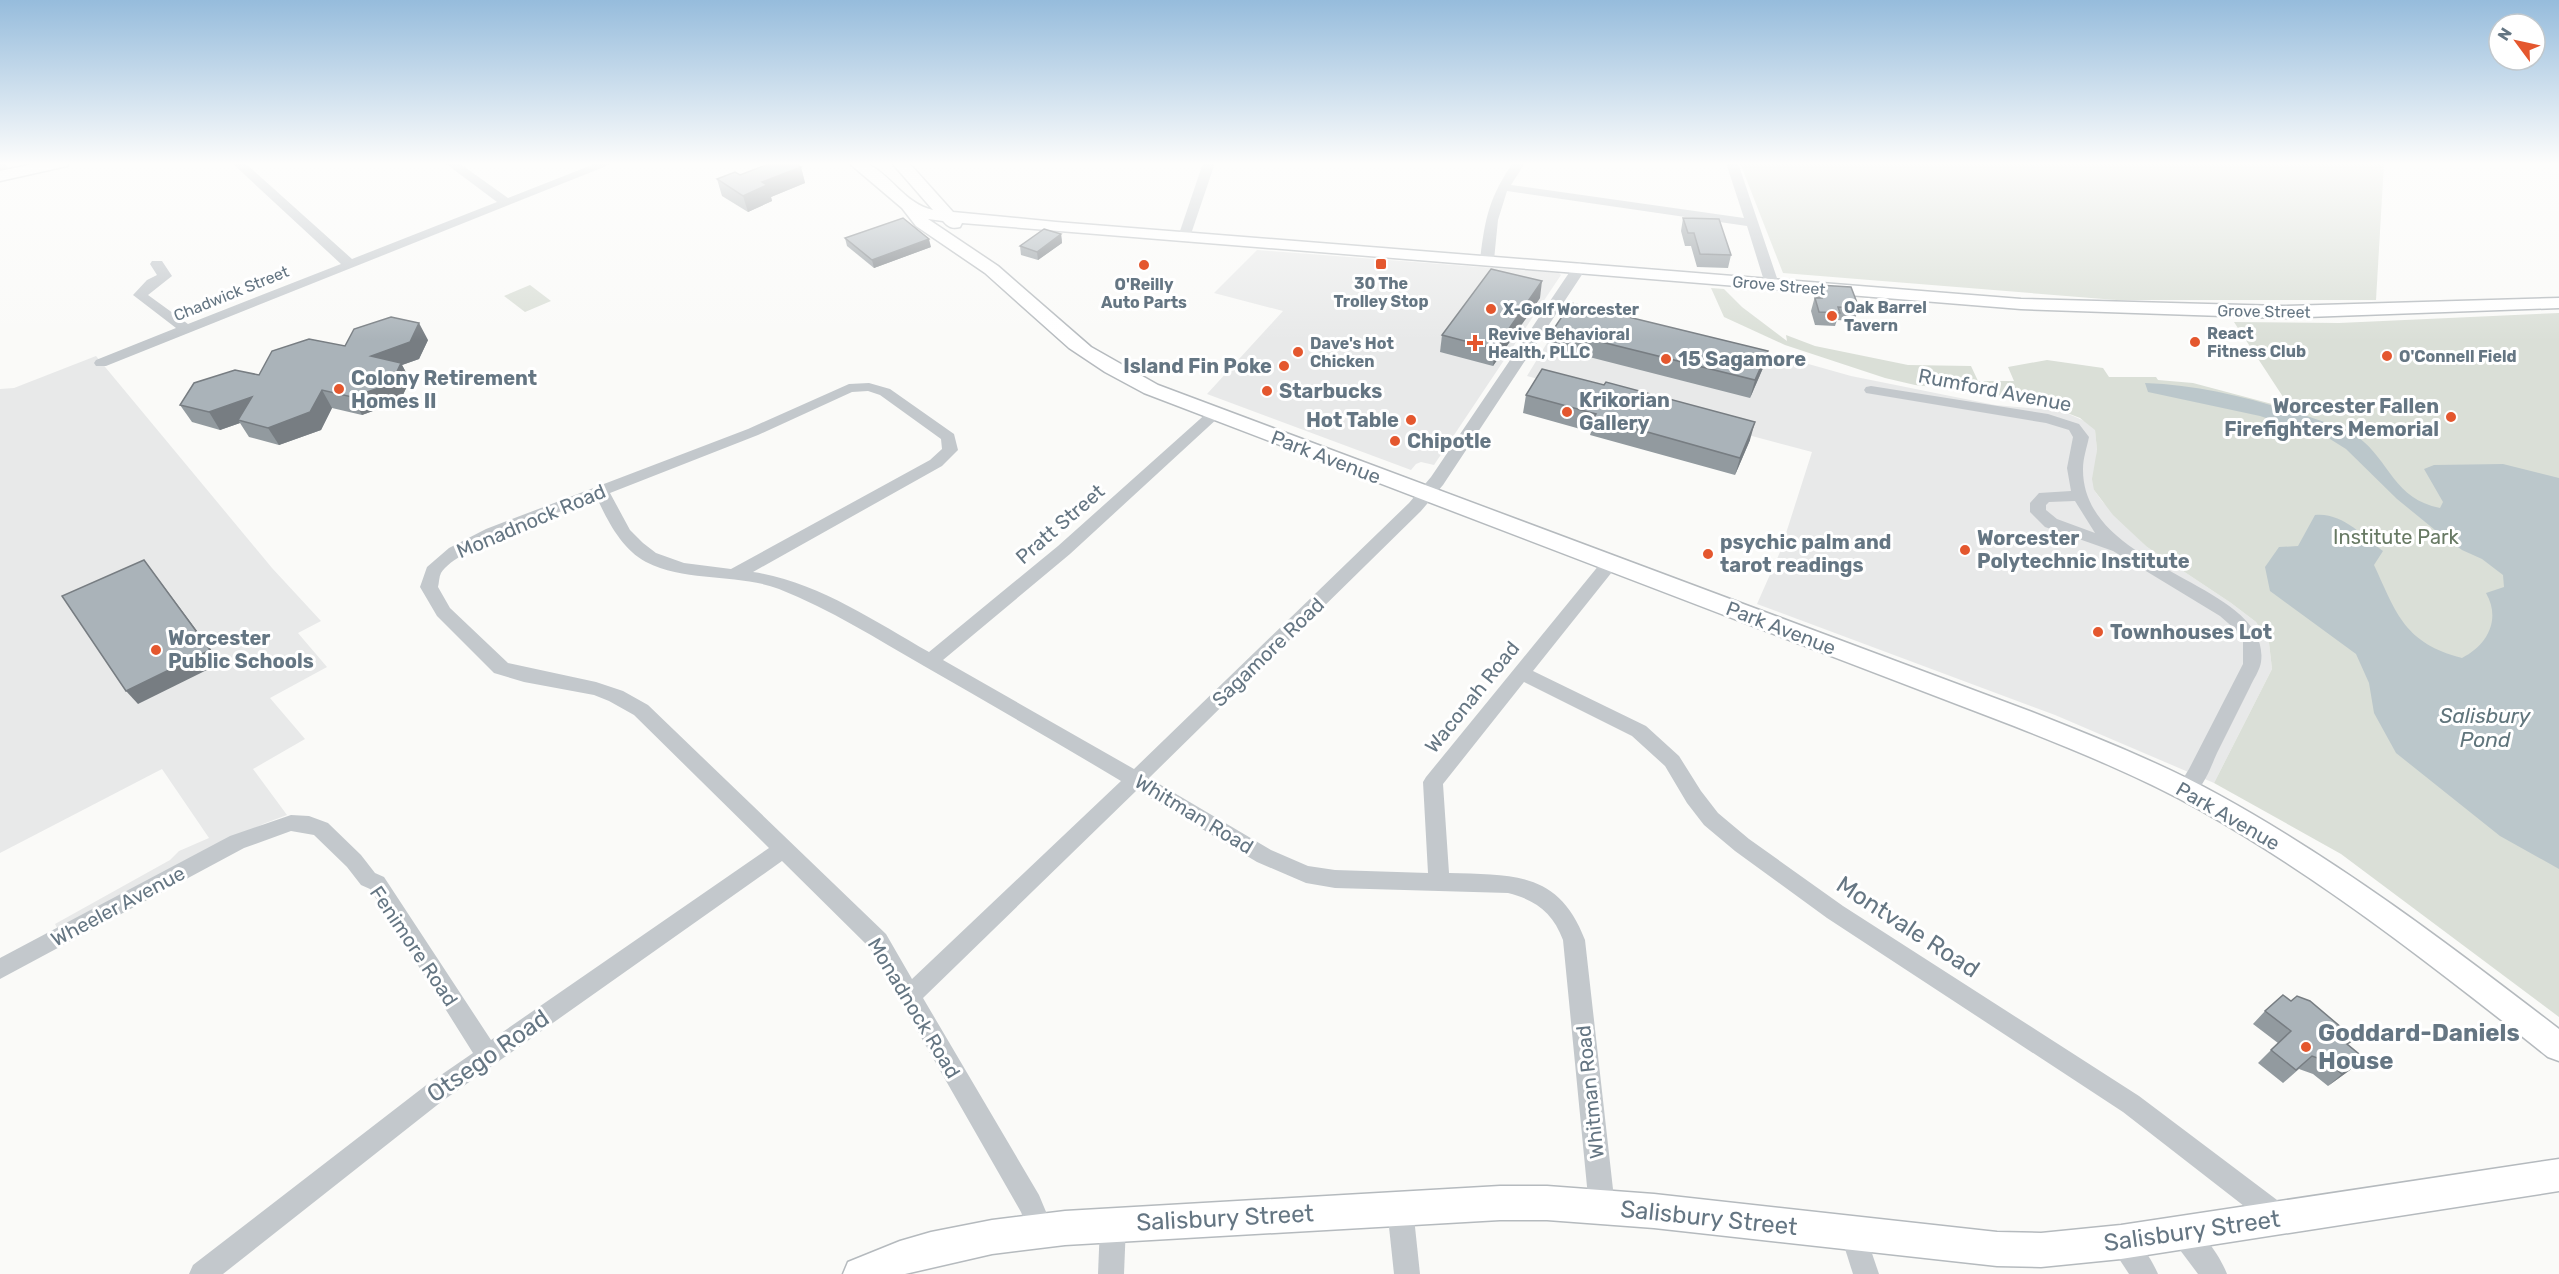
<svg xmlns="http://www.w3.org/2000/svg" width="2559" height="1274" font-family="Rubik,sans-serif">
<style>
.built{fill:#e8e9e9}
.green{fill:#dadfd7}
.water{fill:#bbc7cb}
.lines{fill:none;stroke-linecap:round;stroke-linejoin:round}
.major-casing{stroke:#b5babe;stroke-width:3}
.minor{fill:#c3c8cc;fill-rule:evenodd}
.major{fill:#fff;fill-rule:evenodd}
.wall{fill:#929a9f}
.shaded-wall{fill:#777d82}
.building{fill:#aab3b9;stroke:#777d82;stroke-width:1.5}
.poi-dot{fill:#e4572e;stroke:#fff;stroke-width:2}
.labels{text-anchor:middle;stroke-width:6;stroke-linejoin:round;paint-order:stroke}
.far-poi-label{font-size:16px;font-weight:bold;fill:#657683;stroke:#fff;text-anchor:start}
.far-street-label{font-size:16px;fill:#657683;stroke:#fff}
.poi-label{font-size:20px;font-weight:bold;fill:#657683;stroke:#fff;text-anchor:start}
.street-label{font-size:20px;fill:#657683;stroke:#fff}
.park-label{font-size:20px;fill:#687a64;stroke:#fff}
.water-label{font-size:21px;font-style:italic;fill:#60757c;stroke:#fff}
.near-street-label{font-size:24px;fill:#657683;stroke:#fff}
.near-poi-label{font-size:24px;font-weight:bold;fill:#657683;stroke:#fff;text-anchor:start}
</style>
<rect width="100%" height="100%" fill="#fafaf8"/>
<g class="built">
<polygon points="1257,250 1559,273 1561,275 1434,465 1421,462 1416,464 1411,470 1207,394 1283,311 1214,293"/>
<polygon points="1564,315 1775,367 1780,356 1851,376 1995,405 2062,411 2089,423 2095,429 2097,450 2094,490 2102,501 2147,547 2231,603 2256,622 2269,643 2272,669 2214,783 2055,715 1757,604 1780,552 1812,452 1527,376"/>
<polygon points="96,356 272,568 321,621 298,633 327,667 270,698 305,739 253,769 287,815 263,824 62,937 55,924 170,860 179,851 209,838 162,769 0,853 0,389 14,388"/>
</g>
<g class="green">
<polygon points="1740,163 2384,163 2376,300 2116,300 1783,273"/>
<polygon points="530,285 551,301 525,312 504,296"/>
<polygon points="1711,288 1724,289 1742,307 1787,341 1786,335 1815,346 1908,365 1971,366 1978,381 2014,381 2008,367 2047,360 2103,368 2109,377 2156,377 2158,380 2193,383 2291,409 2234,322 2339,323 2559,313 2559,1017 2341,854 2214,783 2272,669 2269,643 2256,622 2231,603 2147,547 2113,515 2094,490 2092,479 2097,450 2095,430 2080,418 2062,411 2068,410 1988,393 1915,385 1885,378 1785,345 1724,317"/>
</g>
<path class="water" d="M2145,383C2201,385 2254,399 2307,416C2323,422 2345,427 2358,437C2390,461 2394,499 2440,508L2443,502L2424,469L2434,465L2503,464L2559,478V869L2500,836L2396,753L2374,713L2369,683L2356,654L2270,591L2265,567L2279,547L2298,546L2315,515C2342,512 2363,536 2383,551L2374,565C2397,615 2405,643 2462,658C2488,645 2501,619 2486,593L2504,587L2503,575L2482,559L2462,550L2435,530L2397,499L2346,449L2330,439L2260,416L2148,392Z"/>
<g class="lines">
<defs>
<g id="major">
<polygon points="38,163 69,163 67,166 0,181 0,171"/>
<path d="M849,163C855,163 863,162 868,164C891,175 905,204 933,210L892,163H909L953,212L1056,222L2021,299L2282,306L2559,298V308L2282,318L2021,309L962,223L960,227C952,229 948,227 943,221L928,219L998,266L1091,347L1158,385L2032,712C2095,737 2159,762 2219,795C2339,861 2450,945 2559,1029V1061L2548,1057C2437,969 2324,880 2200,810C2141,777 2077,751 2014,726L1144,393L1105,372L1069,348L985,273L916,226L902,208Z"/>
<polygon points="2559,1159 2559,1191 2121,1259 2041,1267 1997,1266 1654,1228 1547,1220 1500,1220 1065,1245 992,1254 905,1274 843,1274 848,1262 900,1241 931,1232 992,1220 1065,1211 1500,1186 1547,1186 1654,1194 1997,1232 2041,1233 2121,1225"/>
</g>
</defs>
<use href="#major" class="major-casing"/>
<g class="minor">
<polygon points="0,163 5,163 10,170 6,179 0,179"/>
<polygon points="232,163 245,163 352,259 497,202 445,163 459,163 508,198 597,163 614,163 106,366 96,366 94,363 96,360 176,328 133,295 147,280 157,275 150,264 152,261 162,261 172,276 148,295 188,324 341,264"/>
<polygon points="1203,163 1215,163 1190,237 1184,241 1179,240 1178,237"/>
<path d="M1513,163H1525L1511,185L1744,218L1726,163H1738L1779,284L1772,288L1765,284L1747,226L1507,191L1498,220L1494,260L1487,264L1482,263L1480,260C1485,219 1489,197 1513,163Z"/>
<path d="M1580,263L1587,267L1443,485L1421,511L1149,778L1271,850L1308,866L1335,870L1428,873L1423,782L1426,777L1604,559H1616L1619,563L1616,567L1533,671L1646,726L1679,756L1701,791L1718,813L1749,839L1843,906L2139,1096L2289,1209L2293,1218L2289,1227L2280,1231L2271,1227L2123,1112L1827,918L1735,851L1704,825L1687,803L1665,766L1632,736L1524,682L1443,784L1449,873C1513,875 1559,871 1585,940L1615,1207L1611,1216L1602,1220L1593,1216L1589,1207L1563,940C1553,913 1536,900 1508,893L1335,888L1306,883L1257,862L1137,790L923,998L1039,1195L1054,1231L1050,1240L1041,1244L1032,1240L1021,1212L870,948L782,861L441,1102L223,1274H189L193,1265L425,1086L473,1053L370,889L361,885L347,867L314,835L291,831L244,848L0,979V958L230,836L291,815L309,816L328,823L361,855L375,873L384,877L491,1040L769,848L634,715L609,701L594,695L524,682L494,673L437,616L420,587L427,567L449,548L486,529L748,429L849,384L869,383L890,389L954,434L958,450L942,466L753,572C816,581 874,621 929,652L1058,546L1209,411H1219L1222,414L1219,417L1070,554L943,660L1134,769L1409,503L1431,477L1575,264ZM868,391L880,395L941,439L942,449L930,460L731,569L684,563L656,553L643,543L630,530L610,493L758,435L852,392ZM597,498C608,522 622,549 646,562C688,583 737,573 779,589C830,609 877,639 924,666C990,704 1056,742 1121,781L912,979L886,934L648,705L623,691L596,682L508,663L450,608L438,587C439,583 439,577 441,573C458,546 564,511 597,498Z"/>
<path d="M1871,386L2048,414L2079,424L2089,437C2087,447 2083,458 2083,469C2082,572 2272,582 2261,662C2260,670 2253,680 2250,687C2239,709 2228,731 2217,753C2210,768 2200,802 2179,796L2176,790L2189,769L2243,664V642L2236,630L2220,616L2113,551L2045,527L2030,512V503L2039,493L2071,491L2067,468L2073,437L2069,430L2046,423L1866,393L1864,390L1866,387ZM2075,501L2095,533L2057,519L2046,510V505L2049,502Z"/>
<polygon points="1400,1195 1409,1199 1413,1208 1420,1274 1394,1274 1387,1208 1391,1199"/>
<polygon points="1113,1212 1122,1216 1126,1225 1124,1274 1098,1274 1100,1225 1104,1216"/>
<polygon points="1853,1220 1862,1224 1879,1274 1853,1274 1840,1233 1844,1224"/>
<path d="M2183,1220C2201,1228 2220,1256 2227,1274H2198L2174,1242L2170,1233L2174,1224Z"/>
<path d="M2121,1229C2137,1236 2151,1258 2158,1274H2129L2108,1242L2112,1233Z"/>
</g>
<use href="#major" class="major"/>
</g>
<g class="wall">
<polygon points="801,167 805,183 771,197 772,201 748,212 722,196 717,179"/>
<polygon points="1683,218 1731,255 1728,268 1697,267 1691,246 1685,246 1681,231"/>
<polygon points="1061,234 1062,243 1038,260 1021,255 1020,246"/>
<polygon points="845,238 931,247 874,268 847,246"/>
<polygon points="1818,285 1859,308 1854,321 1837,320 1835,326 1815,325 1811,311"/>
<polygon points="1540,298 1493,366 1440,352 1442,335"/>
<polygon points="1553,330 1768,351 1763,368 1750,398 1550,347"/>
<polygon points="428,340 419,359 402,365 410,380 400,401 362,415 332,408 321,430 279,445 249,437 240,423 220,430 192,422 180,405 259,375 345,346"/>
<polygon points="1526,395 1750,440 1735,475 1590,435 1591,432 1523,413"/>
<polygon points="2265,1011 2348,1045 2364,1058 2350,1070 2328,1086 2313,1074 2299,1069 2283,1083 2258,1063 2278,1043 2253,1024"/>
</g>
<g class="shaded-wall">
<polygon points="801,167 805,183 771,197 772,201 748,212 743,196 762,182"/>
<polygon points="1061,234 1062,243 1038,260 1037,252"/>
<polygon points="929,239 931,247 874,268 872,260"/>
<polygon points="1542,281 1540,298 1493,366 1495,349"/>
<polygon points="419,323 428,340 419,359 402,365 410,380 400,401 362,415 352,397 371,356"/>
<polygon points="1768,351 1763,368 1750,398 1755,380"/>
<polygon points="322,390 332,408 321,430 279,445 268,428"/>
<polygon points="252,397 238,420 240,423 220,430 209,412"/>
<polygon points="1755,422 1750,440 1735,475 1740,458"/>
<polygon points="144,560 221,663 138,704 126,691"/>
<polygon points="2364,1058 2350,1070 2328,1086 2342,1074"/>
</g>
<g class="building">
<polygon points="771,163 793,163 801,167 762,182 767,185 743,196 717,179 735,172 740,175"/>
<polygon points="903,218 929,239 872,260 845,238"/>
<polygon points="1683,218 1719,219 1731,255 1700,254 1694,233 1688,233"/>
<polygon points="1044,229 1061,234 1037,252 1020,246"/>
<polygon points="1491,269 1542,281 1495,349 1442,335"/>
<polygon points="1818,285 1851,287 1859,308 1838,307 1840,313 1819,312 1815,298 1822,298"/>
<polygon points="1571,303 1768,351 1755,380 1553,330"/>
<polygon points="391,317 419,323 410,342 371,356 401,363 391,384 352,397 322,390 310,412 268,428 238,420 252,397 209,412 180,405 194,383 235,370 259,375 272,351 309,339 345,346 354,329"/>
<polygon points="1542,369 1604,385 1606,382 1755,422 1740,458 1594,417 1596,414 1526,395"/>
<polygon points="144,560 210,650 126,691 62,596"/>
<polygon points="2283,995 2291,1001 2297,996 2310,1001 2355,1039 2347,1044 2364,1058 2342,1074 2326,1061 2312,1056 2296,1070 2271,1050 2291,1031 2265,1011"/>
</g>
<linearGradient id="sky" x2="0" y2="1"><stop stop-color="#96bcdc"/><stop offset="0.48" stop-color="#fdfdfc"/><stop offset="1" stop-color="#fdfdfc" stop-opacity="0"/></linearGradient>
<rect width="2559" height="341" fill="url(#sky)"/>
<g class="poi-dot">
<rect x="1375" y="258" width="12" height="12" rx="3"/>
<circle cx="1144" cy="265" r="6"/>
<circle cx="1491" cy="309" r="6"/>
<circle cx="1832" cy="316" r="6"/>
<circle cx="2195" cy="342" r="6"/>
<path d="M1472 334h6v6h6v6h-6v6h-6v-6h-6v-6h6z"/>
<circle cx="1298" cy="352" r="6"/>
<circle cx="2387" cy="356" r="6"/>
<circle cx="1666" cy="359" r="6"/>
<circle cx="1284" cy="366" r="6"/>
<circle cx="339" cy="389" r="6"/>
<circle cx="1267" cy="391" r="6"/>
<circle cx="1567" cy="412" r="6"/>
<circle cx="2451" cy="417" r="6"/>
<circle cx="1411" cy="420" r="6"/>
<circle cx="1395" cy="441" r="6"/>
<circle cx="1965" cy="550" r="6"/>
<circle cx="1708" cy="554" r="6"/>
<circle cx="2098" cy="632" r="6"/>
<circle cx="156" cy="650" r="6"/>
<circle cx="2306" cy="1047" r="6"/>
</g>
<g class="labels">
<g class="far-poi-label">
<text x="1381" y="289" text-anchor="middle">30 The<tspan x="1381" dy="18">Trolley Stop</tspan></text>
<text x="1144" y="290" text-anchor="middle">O'Reilly<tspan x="1144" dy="18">Auto Parts</tspan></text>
<text x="1844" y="313">Oak Barrel<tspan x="1844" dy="18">Tavern</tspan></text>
<text x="1503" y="315">X-Golf Worcester</text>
<text x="2207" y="339">React<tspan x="2207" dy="18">Fitness Club</tspan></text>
<text x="1488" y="340">Revive Behavioral<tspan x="1488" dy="18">Health, PLLC</tspan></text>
<text x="1310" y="349">Dave's Hot<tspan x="1310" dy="18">Chicken</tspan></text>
<text x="2399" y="362">O'Connell Field</text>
</g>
<g class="far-street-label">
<text transform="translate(1779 285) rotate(5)" y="6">Grove Street</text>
<text transform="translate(231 293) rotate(-22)" y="6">Chadwick Street</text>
<text transform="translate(2264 311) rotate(1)" y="6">Grove Street</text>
</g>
<g class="poi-label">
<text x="1678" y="366">15 Sagamore</text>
<text x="1272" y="373" text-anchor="end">Island Fin Poke</text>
<text x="351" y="385">Colony Retirement<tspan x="351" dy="23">Homes II</tspan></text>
<text x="1279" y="398">Starbucks</text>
<text x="1579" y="407">Krikorian<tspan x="1579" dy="23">Gallery</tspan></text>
<text x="2439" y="413" text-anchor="end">Worcester Fallen<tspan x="2439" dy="23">Firefighters Memorial</tspan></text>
<text x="1399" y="427" text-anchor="end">Hot Table</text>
<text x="1407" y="448">Chipotle</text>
<text x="1977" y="545">Worcester<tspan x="1977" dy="23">Polytechnic Institute</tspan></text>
<text x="1720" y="549">psychic palm and<tspan x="1720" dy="23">tarot readings</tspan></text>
<text x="2110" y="639">Townhouses Lot</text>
<text x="168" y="645">Worcester<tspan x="168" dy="23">Public Schools</tspan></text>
</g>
<g class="street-label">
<text transform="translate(1995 390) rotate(11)" y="7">Rumford Avenue</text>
<text transform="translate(1326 457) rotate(21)" y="7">Park Avenue</text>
<text transform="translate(531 521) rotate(-23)" y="7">Monadnock Road</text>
<text transform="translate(1060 524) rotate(-41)" y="7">Pratt Street</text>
<text transform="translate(1781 628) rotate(21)" y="7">Park Avenue</text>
<text transform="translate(1268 652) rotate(-44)" y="7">Sagamore Road</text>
<text transform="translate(1472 697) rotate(-51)" y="7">Waconah Road</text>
<text transform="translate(1194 814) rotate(31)" y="7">Whitman Road</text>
<text transform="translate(2228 816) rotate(30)" y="7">Park Avenue</text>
<text transform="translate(118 906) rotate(-28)" y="7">Wheeler Avenue</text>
<text transform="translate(414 946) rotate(56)" y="7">Fenimore Road</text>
<text transform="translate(914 1008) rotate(59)" y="7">Monadnock Road</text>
<text transform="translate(1590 1092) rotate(-96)" y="7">Whitman Road</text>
</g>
<g class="park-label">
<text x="2396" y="544">Institute Park</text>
</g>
<g class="water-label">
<text x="2485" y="723">Salisbury<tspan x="2485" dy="24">Pond</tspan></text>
</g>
<g class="near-street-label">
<text transform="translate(1908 927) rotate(33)" y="8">Montvale Road</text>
<text transform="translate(488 1056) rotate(-35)" y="8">Otsego Road</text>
<text transform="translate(1225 1218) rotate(-3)" y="8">Salisbury Street</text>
<text transform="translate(1709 1218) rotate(6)" y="8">Salisbury Street</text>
<text transform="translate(2192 1231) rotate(-8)" y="8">Salisbury Street</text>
</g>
<g class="near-poi-label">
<text x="2318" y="1041">Goddard-Daniels<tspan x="2318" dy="28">House</tspan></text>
</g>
</g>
<g transform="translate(2517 42) rotate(303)"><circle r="28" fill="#ffffff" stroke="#c1c8cd" stroke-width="1.5"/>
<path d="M0-4.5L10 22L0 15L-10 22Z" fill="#e4572e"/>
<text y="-9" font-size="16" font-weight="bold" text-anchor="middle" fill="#657683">N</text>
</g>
</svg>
